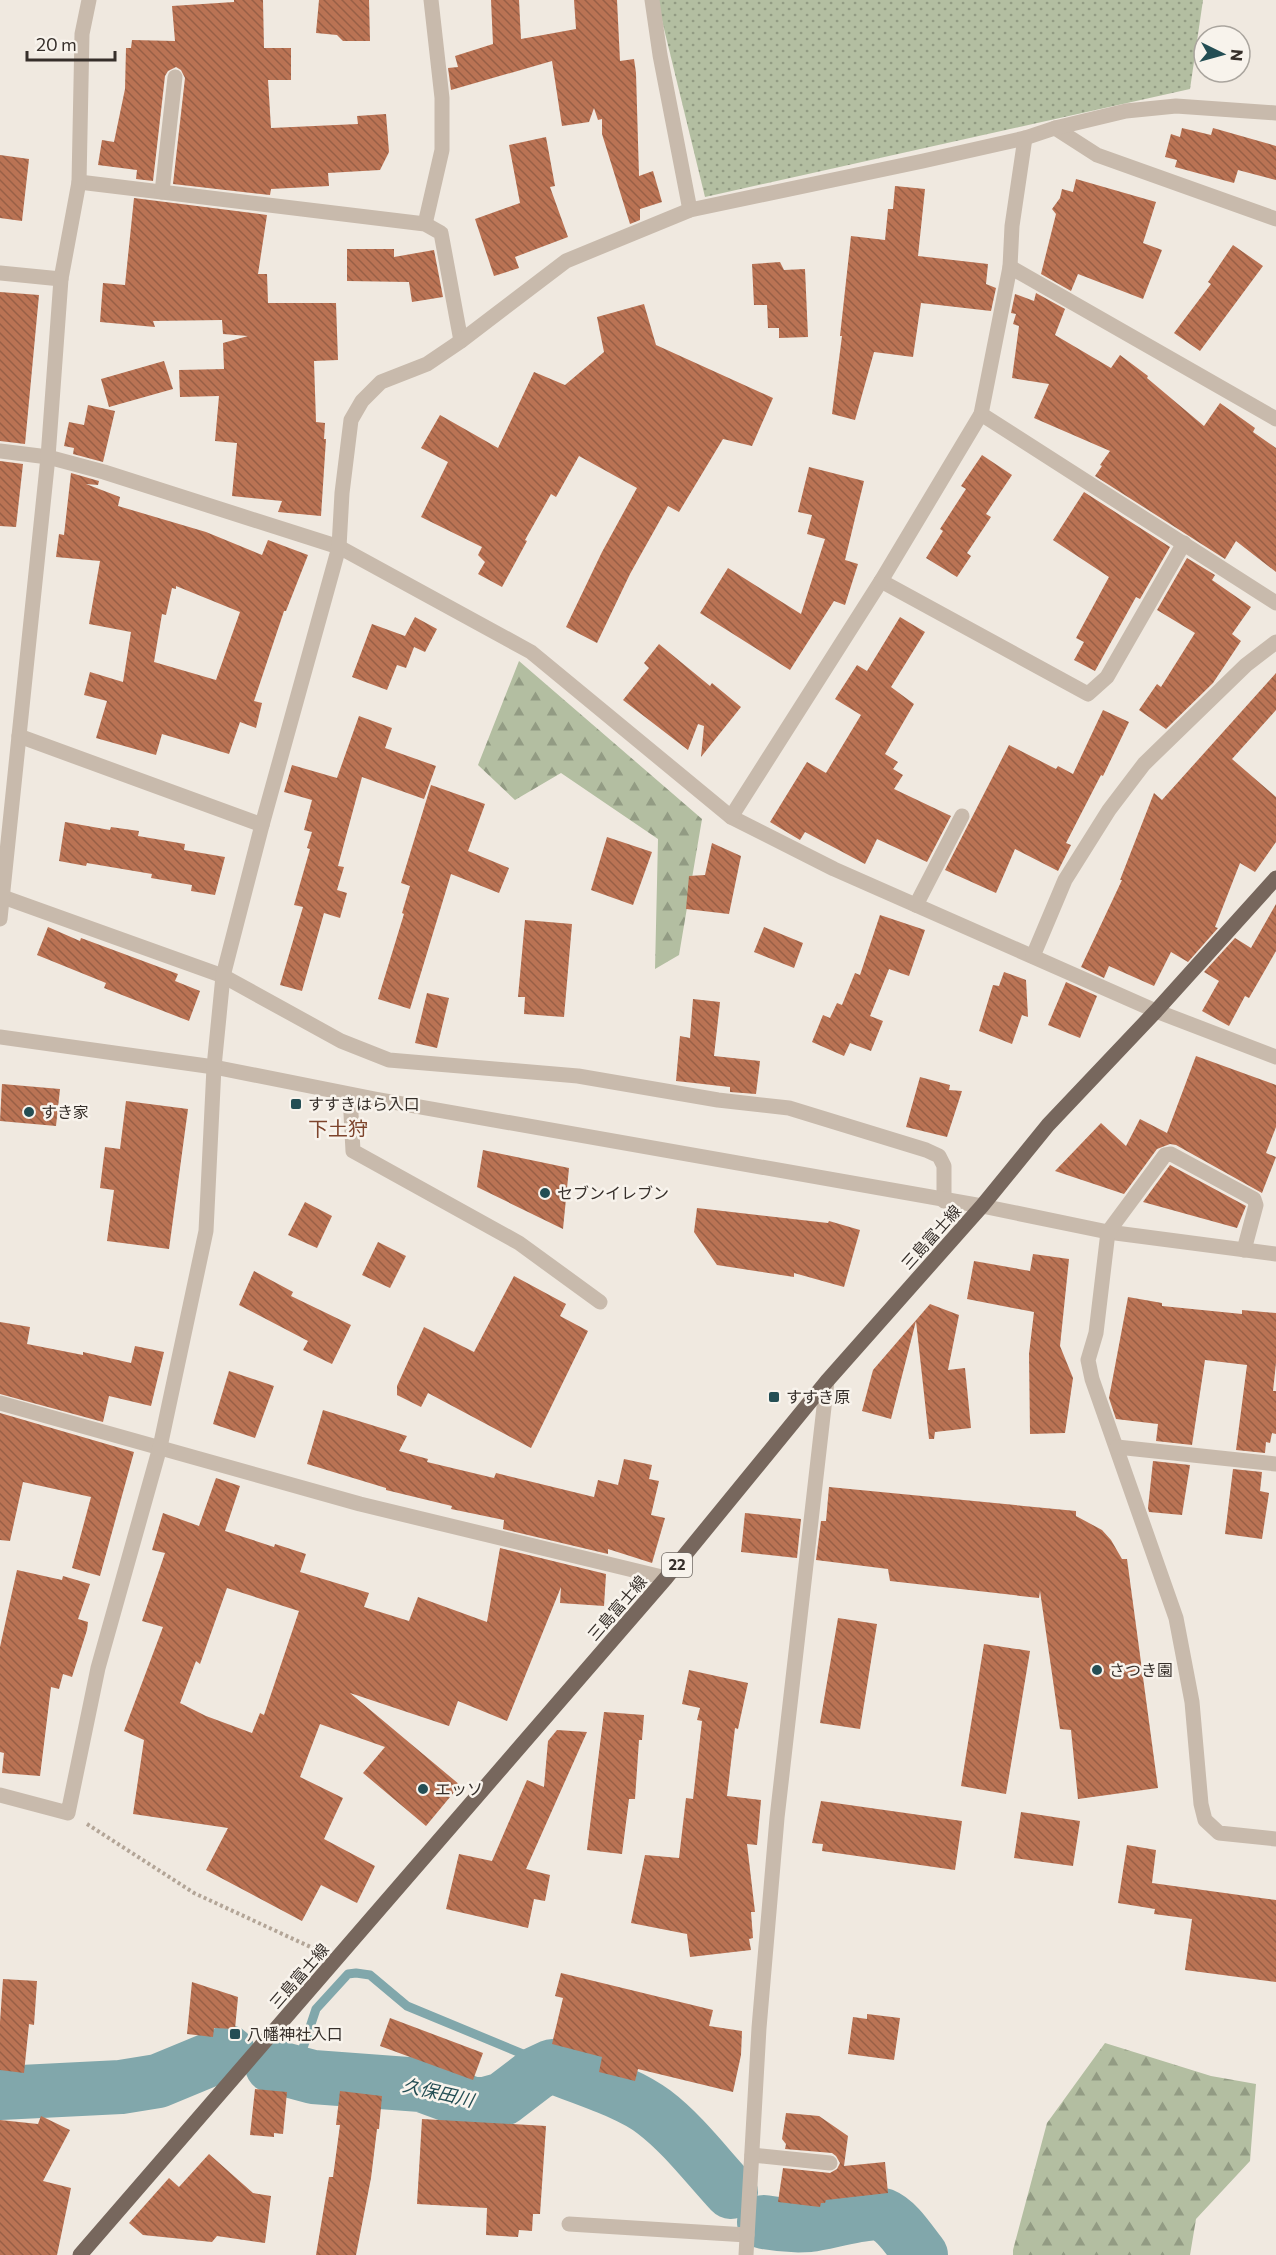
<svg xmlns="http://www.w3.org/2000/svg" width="1276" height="2255" font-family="Commissioner,'Noto Sans JP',sans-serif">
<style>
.grass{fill:url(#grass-dots)}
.forest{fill:url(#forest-firs)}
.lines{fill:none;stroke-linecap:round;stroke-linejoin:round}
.stream{stroke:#81a7ab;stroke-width:9}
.river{stroke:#81a7ab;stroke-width:54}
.building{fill:url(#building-back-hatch);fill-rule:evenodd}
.path{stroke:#b3a597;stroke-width:4;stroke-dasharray:3 3;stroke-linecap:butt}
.minor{stroke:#c8baac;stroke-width:15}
.major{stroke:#77675d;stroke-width:15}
.poi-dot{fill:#244e54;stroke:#f8f3ec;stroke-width:2}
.labels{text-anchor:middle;stroke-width:5;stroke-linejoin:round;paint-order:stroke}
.shield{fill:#f8f3ec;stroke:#706a64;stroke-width:1.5}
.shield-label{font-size:15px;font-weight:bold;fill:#362f2a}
.poi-label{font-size:16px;fill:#362f2a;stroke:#f8f3ec;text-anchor:start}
.street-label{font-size:16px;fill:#362f2a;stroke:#f8f3ec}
.water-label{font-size:18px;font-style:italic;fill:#244e54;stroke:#f8f3ec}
.quarter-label{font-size:20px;fill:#7d442c;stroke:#f8f3ec}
</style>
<defs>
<pattern id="grass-dots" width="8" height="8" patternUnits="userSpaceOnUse" patternTransform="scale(1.5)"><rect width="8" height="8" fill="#b3bea1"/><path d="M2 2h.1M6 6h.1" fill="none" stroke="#929b83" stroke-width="1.8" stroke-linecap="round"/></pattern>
<pattern id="forest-firs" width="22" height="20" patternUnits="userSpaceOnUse" patternTransform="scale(1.5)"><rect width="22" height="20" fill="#b3bea1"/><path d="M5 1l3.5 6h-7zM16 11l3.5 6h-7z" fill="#929b83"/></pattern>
<pattern id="building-back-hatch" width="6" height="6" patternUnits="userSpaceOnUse" patternTransform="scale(1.5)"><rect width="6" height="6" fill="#ba7354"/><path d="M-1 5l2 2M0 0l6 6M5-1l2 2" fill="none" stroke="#985f46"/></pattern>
</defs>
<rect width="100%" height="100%" fill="#f0e9e0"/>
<polygon class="grass" points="657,0 1203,0 1190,89 705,197"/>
<g class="forest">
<polygon points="519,661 702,819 679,955 655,969 658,839 561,773 515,800 478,765"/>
<polygon points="1105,2043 1211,2076 1256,2084 1250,2161 1196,2219 1190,2255 1013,2255 1013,2250 1047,2123"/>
</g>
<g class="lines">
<polyline class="stream" points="295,2072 316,2009 348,1974 356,1973 370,1975 407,2006 552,2066"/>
<g class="river">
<path d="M272,2066L313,2077L421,2085L473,2104H485L503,2099L537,2073L552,2066C583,2079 628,2092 654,2112C683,2134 706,2165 731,2192"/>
<polyline points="0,2093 121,2087 158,2081 228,2052"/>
<path d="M764,2222C779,2225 795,2226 810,2225C828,2223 868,2210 883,2215C898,2221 911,2243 921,2255"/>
</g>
</g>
<g class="building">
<polygon points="234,0 263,0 264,48 291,48 291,80 268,80 271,128 358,124 357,116 386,114 389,152 380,170 328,173 329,186 271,189 270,195 173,184 185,78 181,70 176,67 168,71 165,76 153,181 136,179 137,170 98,165 102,140 114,142 125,89 126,48 131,48 132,40 175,41 172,6 234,2"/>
<polygon points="319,0 369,0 370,41 343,41 337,35 316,33"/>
<polygon points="491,0 519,0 521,39 576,29 574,0 617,0 620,61 634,59 636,73 639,176 653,171 662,202 640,209 640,220 630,224 602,134 602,119 598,120 594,108 589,122 562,126 552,61 451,90 448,68 458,67 455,56 493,44"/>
<polygon points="1182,128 1211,135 1213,128 1276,146 1276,180 1238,170 1234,183 1175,167 1177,160 1165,157 1171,134 1180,137"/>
<polygon points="546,137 555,186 550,187 568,237 515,257 519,268 494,276 475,219 520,203 509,145"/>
<polygon points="0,155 29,159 22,221 0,218"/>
<polygon points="1076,179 1156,202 1143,243 1162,250 1143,299 1078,274 1071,291 1041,274 1056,214 1052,209 1060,198 1062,189 1073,192"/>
<polygon points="895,186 925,189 918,256 988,264 986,284 996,288 991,311 921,303 913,357 874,352 855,420 832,414 842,336 840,336 851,236 885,240 888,209 893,209"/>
<polygon points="134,198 267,215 258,274 267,274 268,303 336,303 338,360 314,361 316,422 325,423 324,439 326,439 321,516 278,512 282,501 232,496 237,443 215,441 219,396 180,397 179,370 224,369 223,343 248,336 223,334 222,320 153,321 155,327 100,322 103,283 125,285"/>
<polygon points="1233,245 1263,266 1200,351 1174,333 1211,284 1208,282"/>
<polygon points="347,249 394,249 394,257 434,250 443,297 412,302 409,282 347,281"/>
<polygon points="780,262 784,270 805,269 808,337 779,338 779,328 768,328 767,305 754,305 752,264"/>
<polygon points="0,292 39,295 25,444 0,441"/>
<polygon points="1036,293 1065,309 1055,335 1111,368 1120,355 1148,376 1147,378 1204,426 1220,403 1255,428 1253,432 1276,448 1276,572 1236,541 1225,559 1095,476 1102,466 1100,465 1110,451 1034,418 1049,384 1012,378 1019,326 1013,324 1016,314 1011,313 1015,294 1034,301"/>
<polygon points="644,304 656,345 773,398 752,446 723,439 679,512 668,506 630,574 597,643 566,627 602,552 637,488 579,456 556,497 551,494 525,540 527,541 502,587 478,574 485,562 478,555 482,547 421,517 448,462 421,448 440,415 498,448 534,372 565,385 604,352 597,317"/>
<polygon points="164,361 173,389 109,407 101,379"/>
<polygon points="88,405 115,411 103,462 73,454 74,448 64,446 69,422 84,425"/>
<polygon points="982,455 1012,475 986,514 991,517 967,553 971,556 957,577 926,558 943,531 940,529 966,489 961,486"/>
<polygon points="0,461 23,464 16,527 0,526"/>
<polygon points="809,467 864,481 845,560 858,564 845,605 834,601 790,670 700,613 728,568 801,614 825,539 807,534 812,515 798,512"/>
<path d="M71,473L99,481L98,485L86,484L120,497L118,506L206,532L262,555L268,540L308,555L286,611H284L254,701L262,703L256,728L240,722L229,754L162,734L156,755L96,738L107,701L84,695L90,672L123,682L131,632L89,624L100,561L56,557L59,534L64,535ZM176,586L240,612L216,680L154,662L162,614L166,615L172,588L176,589Z"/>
<polygon points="1084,492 1170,547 1140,599 1136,597 1095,671 1074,660 1084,642 1076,638 1109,577 1053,540"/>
<polygon points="1187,558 1215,575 1212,580 1251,607 1232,634 1241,641 1213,683 1166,729 1139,710 1157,684 1161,687 1195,633 1157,610"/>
<polygon points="415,617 437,629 425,652 414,647 406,668 397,665 387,690 352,677 372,624 405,636"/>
<polygon points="900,617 925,632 891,687 914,704 885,754 898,762 893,769 903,775 894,789 951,816 927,862 877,839 865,864 805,832 800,840 770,822 807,762 826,773 861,715 835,699 857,665 867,671"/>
<polygon points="659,644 710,686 712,683 741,707 701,757 704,726 698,724 688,750 623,700 649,668 644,663"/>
<polygon points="1276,673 1276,710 1232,759 1276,797 1276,842 1255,872 1240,863 1215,927 1218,928 1188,962 1171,952 1154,986 1109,966 1104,978 1081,967 1122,880 1120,880 1154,793 1162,800"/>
<polygon points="1103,710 1129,722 1103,776 1101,775 1066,843 1071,845 1058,871 1015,849 996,893 945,870 1009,745 1056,769 1058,766 1073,774"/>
<polygon points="359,716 392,728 385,748 436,766 424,799 362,777 338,866 344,867 337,890 347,893 340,918 324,913 302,991 280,985 303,907 294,905 310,849 307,848 312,832 304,830 312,800 284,792 292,765 337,778"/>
<polygon points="431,785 485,804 468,851 509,868 499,893 451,874 410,1009 378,999 404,914 402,913 410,886 401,883"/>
<polygon points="65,822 110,830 111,827 139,831 138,836 185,844 184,850 225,857 215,895 191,891 192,885 151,878 152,874 87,863 86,866 59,861"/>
<polygon points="607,837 652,852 633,905 591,890"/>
<polygon points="712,843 741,856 729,914 686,909 689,876 705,875"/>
<polygon points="1276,904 1276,951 1249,998 1245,996 1229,1026 1202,1011 1219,981 1204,972 1235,938 1251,948"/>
<polygon points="880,915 925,930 909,976 889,969 870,1016 883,1021 871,1051 850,1043 844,1056 812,1042 823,1015 830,1018 837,1003 842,1005 855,973 860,975"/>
<polygon points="525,920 572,924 564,1017 524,1014 525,997 518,997"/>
<polygon points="48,927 80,941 81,938 178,974 175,981 200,991 189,1021 104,988 106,983 37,955"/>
<polygon points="764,927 803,943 794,968 754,952"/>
<polygon points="1004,972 1026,980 1028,1017 1022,1015 1012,1044 979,1031 993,985 999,986"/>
<polygon points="1066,982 1097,996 1080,1038 1048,1025"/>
<polygon points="427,993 449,998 437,1048 415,1043"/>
<polygon points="693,999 720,1002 714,1056 760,1061 756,1094 730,1092 730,1087 676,1081 680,1036 690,1038"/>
<polygon points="1196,1056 1276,1085 1276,1127 1266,1153 1276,1157 1262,1193 1176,1145 1170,1144 1157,1149 1124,1194 1055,1171 1101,1123 1126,1146 1140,1119 1167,1133"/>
<polygon points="920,1077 950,1085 949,1090 962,1091 947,1137 906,1127"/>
<polygon points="2,1084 60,1089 56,1126 0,1121"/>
<polygon points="126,1101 188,1109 169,1249 107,1241 114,1190 100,1188 105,1147 120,1149"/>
<polygon points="483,1150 569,1168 563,1229 477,1187"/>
<polygon points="1170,1165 1246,1206 1237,1228 1143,1202"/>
<polygon points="305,1202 332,1216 317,1248 288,1235"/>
<polygon points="697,1208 828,1223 829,1221 860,1230 844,1287 794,1273 794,1277 717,1265 694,1232"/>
<polygon points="378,1242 406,1256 390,1288 362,1275"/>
<polygon points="1033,1254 1069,1259 1060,1346 1073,1378 1065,1433 1030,1434 1029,1354 1034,1312 967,1299 974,1261 1030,1271"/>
<polygon points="254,1271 293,1292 291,1296 351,1325 332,1364 303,1350 308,1341 239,1305"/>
<polygon points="514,1276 566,1304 560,1316 588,1331 531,1448 428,1393 421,1407 397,1395 397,1386 424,1327 474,1352"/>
<polygon points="1128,1297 1162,1303 1162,1306 1242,1314 1242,1310 1276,1313 1276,1363 1273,1391 1276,1391 1276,1434 1272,1433 1270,1443 1266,1442 1265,1453 1236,1450 1247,1365 1205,1360 1192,1445 1156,1441 1158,1424 1116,1419 1109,1398"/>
<polygon points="930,1304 959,1315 948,1370 965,1368 971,1428 935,1432 934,1439 929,1439 916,1321 891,1419 862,1411 873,1370"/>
<polygon points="0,1322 30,1327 27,1344 83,1355 83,1352 131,1363 135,1346 164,1352 151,1406 109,1396 103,1422 0,1394"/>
<polygon points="229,1371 274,1386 255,1438 213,1424"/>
<polygon points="323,1410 407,1436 399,1451 428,1459 427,1462 494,1478 496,1473 594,1497 598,1480 618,1485 624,1459 652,1465 649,1479 659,1481 651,1515 665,1518 652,1563 608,1549 608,1554 503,1529 504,1520 451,1509 452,1506 386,1490 386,1488 307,1464"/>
<polygon points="0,1413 134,1452 100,1576 72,1568 91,1497 23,1482 10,1541 0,1540"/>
<polygon points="1153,1461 1190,1465 1182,1515 1149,1512 1148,1508"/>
<polygon points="1233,1469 1262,1472 1260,1491 1269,1493 1262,1539 1225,1534"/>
<path d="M216,1478L240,1486L225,1531L274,1547L275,1544L306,1554L300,1572L369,1593L364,1607L409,1621L418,1597L487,1622L500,1548L606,1574L604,1606L560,1603L561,1587L507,1721L458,1701L449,1726L350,1693L460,1785L426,1826L363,1773L385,1747L320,1724L300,1777L343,1798L324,1839L375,1866L357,1903L321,1885L302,1921L206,1870L228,1828L133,1814L144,1740L124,1731L163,1627L142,1621L165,1553L152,1550L163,1513L199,1526ZM227,1588L299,1611L264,1715L260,1713L252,1733L206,1716L180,1703L196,1661L200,1664Z"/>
<polygon points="829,1487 1076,1511 1076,1516 1102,1530 1111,1540 1122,1559 1127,1559 1158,1788 1078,1799 1071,1730 1060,1729 1040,1591 1039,1598 890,1581 888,1569 816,1560 821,1521 826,1521"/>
<polygon points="745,1513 801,1519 797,1558 741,1552"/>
<polygon points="17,1570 62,1580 63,1576 90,1584 78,1619 88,1622 87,1630 72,1677 63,1674 59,1689 51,1687 40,1776 2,1773 4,1753 0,1752 0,1647"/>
<polygon points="838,1618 877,1624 860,1729 820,1723"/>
<polygon points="984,1644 1030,1651 1006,1794 961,1786"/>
<polygon points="689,1670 748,1683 738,1729 735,1728 727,1796 761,1800 757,1845 747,1844 755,1912 751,1912 753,1938 749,1939 751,1950 690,1957 687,1934 631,1923 645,1855 679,1858 686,1798 693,1799 702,1721 697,1720 700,1708 682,1704"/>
<polygon points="604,1712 644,1715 642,1740 639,1740 635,1799 629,1799 622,1854 587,1850"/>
<polygon points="557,1730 587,1732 526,1869 550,1875 545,1901 534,1899 528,1928 446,1909 459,1854 492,1861 527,1780 544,1787 548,1741"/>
<polygon points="821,1801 962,1821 955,1870 822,1851 823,1844 812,1843"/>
<polygon points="1021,1812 1080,1821 1073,1866 1014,1858"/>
<polygon points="1127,1845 1156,1850 1152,1883 1276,1900 1276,1982 1185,1970 1192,1919 1154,1914 1155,1909 1118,1903"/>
<polygon points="561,1973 713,2010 709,2026 742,2031 741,2055 733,2092 638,2069 635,2081 599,2072 602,2057 552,2044 563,1998 555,1996"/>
<polygon points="3,1979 37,1981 34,2025 29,2024 24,2073 0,2070 0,2022"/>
<polygon points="192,1982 238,1997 235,2029 214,2028 213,2037 187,2034"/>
<polygon points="867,2014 900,2018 894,2060 848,2054 853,2017 867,2019"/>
<polygon points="390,2018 483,2053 473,2080 380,2046"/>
<polygon points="255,2089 287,2092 283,2134 274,2133 274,2137 250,2135"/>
<polygon points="340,2091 382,2096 379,2129 377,2129 371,2178 356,2255 316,2255 329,2177 333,2177 340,2125 336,2125"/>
<polygon points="786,2113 819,2116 848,2136 844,2166 885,2162 888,2193 826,2200 825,2203 821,2203 820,2207 778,2202 783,2168 830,2173 837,2169 840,2163 836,2156 832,2153 785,2149 786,2144 782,2139"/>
<polygon points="41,2116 70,2130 43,2181 71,2188 57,2255 0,2255 0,2120 38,2124"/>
<polygon points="422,2119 546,2126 540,2214 533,2214 532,2231 519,2230 518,2237 486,2235 487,2208 417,2204"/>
<polygon points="209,2154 253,2193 271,2196 265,2243 217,2236 212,2242 143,2235 129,2223 169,2178 179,2187"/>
</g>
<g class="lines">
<polyline class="path" points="87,1824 194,1893 317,1950"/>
<g class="minor">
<polyline points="652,0 660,55 690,210"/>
<polyline points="1055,128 1097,155 1276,219"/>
<polyline points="79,182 425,224 441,233 461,341"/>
<polyline points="162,192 175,77"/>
<polyline points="425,224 442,150 442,98 431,0"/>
<polyline points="1010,267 1276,419"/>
<polyline points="0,273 61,279"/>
<polyline points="981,414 1276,603"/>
<polyline points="0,451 48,457 104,472 339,547 531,652 731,817 834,869 1156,1011 1276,1057"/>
<polyline points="881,581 1088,694 1107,677 1184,543"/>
<polyline points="19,736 262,825"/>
<polyline points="731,817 881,581 981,414 1010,267 1012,226 1025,138"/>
<polyline points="3,897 223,976 341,1041 389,1060 578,1076 718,1100 789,1108 926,1150 939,1156 944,1166 944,1201"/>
<polyline points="916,905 962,816"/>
<polyline points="0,919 48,457 61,279 79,182 82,34 89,0"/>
<polyline points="1033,956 1065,880 1109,810 1144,764 1246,665 1276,642"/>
<polyline points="0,1037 214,1067 375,1099 982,1206 1108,1232 1276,1254"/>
<polyline points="350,1095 353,1151 519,1243 600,1302"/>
<polyline points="1244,1250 1256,1205 1254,1199 1171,1154 1165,1155 1108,1232 1096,1333 1088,1360 1092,1379 1176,1618 1192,1702 1201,1804 1205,1820 1219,1833 1276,1839"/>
<polyline points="0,1403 360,1504 666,1578"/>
<polyline points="1117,1447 1276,1464"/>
<polyline points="0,1795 68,1813 98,1668 160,1447 206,1231 214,1067 223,976 262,825 339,547 342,493 351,420 362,401 381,382 427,364 461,341 566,261 690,210 923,161 1025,138 1055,128 1126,111 1176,106 1276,113"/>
<polyline points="752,2155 830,2163"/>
<polyline points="569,2224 747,2235"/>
<polyline points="746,2255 759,2028 777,1818 827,1381"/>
</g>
<polyline class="major" points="80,2255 666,1578 827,1381 982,1206 1048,1125 1156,1011 1276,878"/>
</g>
<g class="poi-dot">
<rect x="290" y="1098" width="12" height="12" rx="3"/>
<circle cx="29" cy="1112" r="6"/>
<circle cx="545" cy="1193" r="6"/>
<rect x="768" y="1391" width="12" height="12" rx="3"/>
<circle cx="1097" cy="1670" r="6"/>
<circle cx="423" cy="1789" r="6"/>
<rect x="229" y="2028" width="12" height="12" rx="3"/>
</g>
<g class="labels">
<rect class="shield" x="662" y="1553" width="30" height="24" rx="4.5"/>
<g class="shield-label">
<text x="677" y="1570">22</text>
</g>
<g class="poi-label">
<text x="308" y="1110">すすきはら入口</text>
<text x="41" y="1118">すき家</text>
<text x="557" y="1199">セブンイレブン</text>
<text x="786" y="1403">すすき原</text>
<text x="1109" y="1676">さつき園</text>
<text x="435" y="1795">エッソ</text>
<text x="247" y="2040">八幡神社入口</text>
</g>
<g class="street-label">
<text transform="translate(931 1237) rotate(-48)" y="6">三島富士線</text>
<text transform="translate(617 1608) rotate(-49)" y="6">三島富士線</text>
<text transform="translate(299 1976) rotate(-49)" y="6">三島富士線</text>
</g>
<g class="water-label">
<text transform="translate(438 2093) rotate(13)" y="6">久保田川</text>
</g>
<g class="quarter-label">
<text x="338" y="1136">下土狩</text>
</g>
</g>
<g transform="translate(1222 54) rotate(95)"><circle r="28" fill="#f8f3ec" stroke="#aaa59e" stroke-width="1.5"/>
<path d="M0-4.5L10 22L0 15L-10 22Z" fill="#244e54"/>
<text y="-9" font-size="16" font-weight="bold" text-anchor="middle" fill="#362f2a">N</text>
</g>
<path d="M27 51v9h88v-9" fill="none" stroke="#362f2a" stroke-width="3"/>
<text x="36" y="51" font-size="18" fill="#362f2a" stroke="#f8f3ec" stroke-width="4.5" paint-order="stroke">20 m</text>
</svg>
